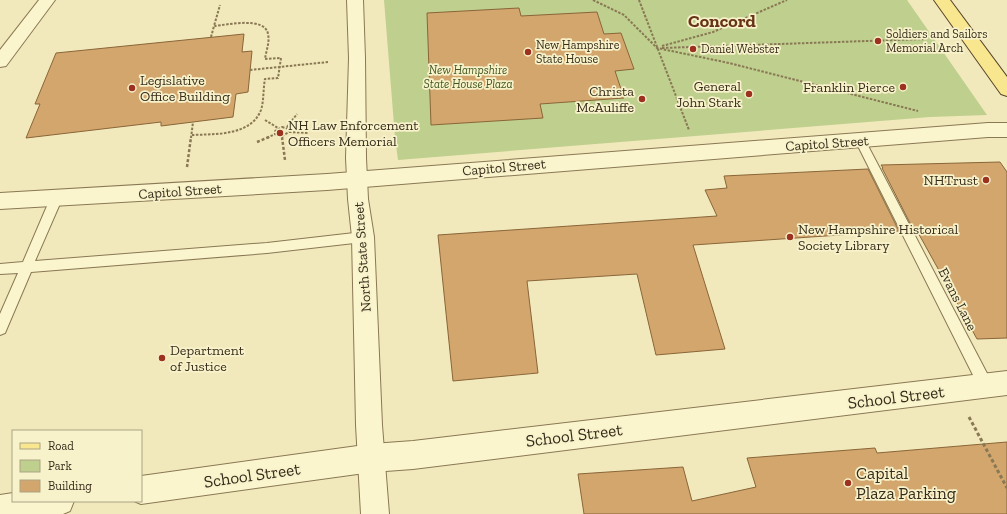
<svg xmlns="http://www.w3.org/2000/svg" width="1007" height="514" font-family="'Zilla Slab',serif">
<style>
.green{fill:#becf8e}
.building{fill:#d2a66d;stroke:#8a6538}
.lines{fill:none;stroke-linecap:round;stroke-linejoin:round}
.service-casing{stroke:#897854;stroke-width:2}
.minor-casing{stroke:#897854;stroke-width:2}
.tertiary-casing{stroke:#897854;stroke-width:2}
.primary-casing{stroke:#564429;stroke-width:2}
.path-far2{stroke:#897854;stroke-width:2;stroke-dasharray:2.5 1.5;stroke-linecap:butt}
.path-far1{stroke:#897854;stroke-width:2.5;stroke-dasharray:3 2;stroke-linecap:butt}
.path{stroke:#897854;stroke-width:3;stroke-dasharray:3.5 2.5;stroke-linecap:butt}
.service{fill:#fbf5ce;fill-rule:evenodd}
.minor{fill:#fbf5ce;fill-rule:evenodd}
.tertiary{fill:#fbf5ce;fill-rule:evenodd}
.primary{fill:#f8e78e;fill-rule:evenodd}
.poi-dot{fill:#9c311f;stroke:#f8f2cb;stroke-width:1.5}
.labels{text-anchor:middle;stroke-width:3.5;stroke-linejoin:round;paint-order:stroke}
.far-poi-label{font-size:12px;fill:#372c1a;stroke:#f8f2cb;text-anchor:start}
.far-park-label{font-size:12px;font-style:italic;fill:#3f551f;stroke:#f8f2cb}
.poi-label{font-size:14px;fill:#372c1a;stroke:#f8f2cb;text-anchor:start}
.street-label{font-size:14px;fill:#372c1a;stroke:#f8f2cb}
.near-street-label{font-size:17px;fill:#372c1a;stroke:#f8f2cb}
.near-poi-label{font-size:17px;fill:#372c1a;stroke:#f8f2cb;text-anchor:start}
.far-town-label{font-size:18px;font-weight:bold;fill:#663316;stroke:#f8f2cb}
</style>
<rect width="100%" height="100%" fill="#f1e9bb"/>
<polygon class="green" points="384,0 907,0 987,115 930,117 398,160 395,137"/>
<g class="building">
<polygon points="519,8 521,16 597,12 604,34 621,33 634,69 615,71 624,98 540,104 543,118 431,125 427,13"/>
<polygon points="244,34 242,52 252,51 248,92 236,94 233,117 161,126 161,122 26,138 40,104 35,104 56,53"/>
<polygon points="1000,162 1007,172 1007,338 977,339 916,229 913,229 882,168 883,168 881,165"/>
<polygon points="868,169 899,231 693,245 725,349 656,355 637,274 527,281 538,373 453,381 438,235 717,216 705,190 727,188 724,176"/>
<polygon points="1007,442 1007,514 584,514 578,474 683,467 692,501 756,487 747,458 875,448 877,453"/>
</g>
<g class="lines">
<defs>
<g id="service">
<polygon points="860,136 864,137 865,140 991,381 993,386 991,391 986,393 981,391 855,140 856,137"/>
<polygon points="56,195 60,196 62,199 35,261 267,243 363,232 367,234 369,237 367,240 363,242 267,253 31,272 5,333 0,335 0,314 18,273 0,274 0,264 23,262 50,199 52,196"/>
</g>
<g id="minor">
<polygon points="39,0 55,0 6,66 0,67 0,50"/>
<polygon points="988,123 1007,123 1007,137 988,137 327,190 0,209 0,193 327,174"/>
<polygon points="1007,371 1007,395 413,469 372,472 141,504 134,501 141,501 141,476 372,444 413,441"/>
<polygon points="13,493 13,501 74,501 70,511 63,514 0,514 0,495"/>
</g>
<polygon id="tertiary" points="347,0 363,0 365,58 366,158 368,199 374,237 382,425 389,514 361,514 356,425 352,237 348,199 346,158 349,58"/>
<polygon id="primary" points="934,0 950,0 1007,77 1007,96 1001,94"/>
</defs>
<use href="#service" class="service-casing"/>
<use href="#minor" class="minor-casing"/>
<use href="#tertiary" class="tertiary-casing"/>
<use href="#primary" class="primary-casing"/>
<g class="path-far2">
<polyline points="593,0 624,15 657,48 729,63 918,111"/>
<polyline points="639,0 689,130"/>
<polyline points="211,37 214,26"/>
<polyline points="662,46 713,32 787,0"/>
<polyline points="662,48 926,39"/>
<polyline points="250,70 328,62"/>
<polyline points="265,120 278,128"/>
<polygon points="282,127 289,129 289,132 282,136 275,134 275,131"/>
<polyline points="287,127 297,114"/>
<polyline points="289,132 309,133"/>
<path d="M192,135C215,134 251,136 261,110C264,101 263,89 265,79L278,78L281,58L265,59C266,51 270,42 268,34C265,16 226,25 214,26L220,5"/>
<polyline points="191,138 193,122"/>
<polyline points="267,138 275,134"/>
</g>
<g class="path-far1">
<polyline points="282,137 285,160"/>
<polyline points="257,142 269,137"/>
<polyline points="187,167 191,137"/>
</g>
<polyline class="path" points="969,417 1007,488"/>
<use href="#service" class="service"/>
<use href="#minor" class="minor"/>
<use href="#tertiary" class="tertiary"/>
<use href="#primary" class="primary"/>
</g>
<g class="poi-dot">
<circle cx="878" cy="41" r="4"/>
<circle cx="693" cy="49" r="4"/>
<circle cx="528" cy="52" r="4"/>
<circle cx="903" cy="87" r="4"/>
<circle cx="132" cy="88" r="4"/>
<circle cx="749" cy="94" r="4"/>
<circle cx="642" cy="99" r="4"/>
<circle cx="280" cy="133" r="4"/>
<circle cx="986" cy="180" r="4"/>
<circle cx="790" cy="237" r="4"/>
<circle cx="162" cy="358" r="4"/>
<circle cx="848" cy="483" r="4"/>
</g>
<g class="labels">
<g class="far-poi-label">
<text x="886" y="38">Soldiers and Sailors<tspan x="886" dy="14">Memorial Arch</tspan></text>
<text x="536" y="49">New Hampshire<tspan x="536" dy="14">State House</tspan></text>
<text x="701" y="53">Daniel Webster</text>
</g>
<g class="far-park-label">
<text x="468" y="74">New Hampshire<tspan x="468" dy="14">State House Plaza</tspan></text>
</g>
<g class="poi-label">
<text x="140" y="85">Legislative<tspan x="140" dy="16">Office Building</tspan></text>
<text x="741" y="91" text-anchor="end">General<tspan x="741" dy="16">John Stark</tspan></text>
<text x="895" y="92" text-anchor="end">Franklin Pierce</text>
<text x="634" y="96" text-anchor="end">Christa<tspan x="634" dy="16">McAuliffe</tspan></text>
<text x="288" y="130">NH Law Enforcement<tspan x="288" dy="16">Officers Memorial</tspan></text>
<text x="978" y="185" text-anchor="end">NHTrust</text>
<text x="798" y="234">New Hampshire Historical<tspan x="798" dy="16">Society Library</tspan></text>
<text x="170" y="355">Department<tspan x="170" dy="16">of Justice</tspan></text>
</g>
<g class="street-label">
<text transform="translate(827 143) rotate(-4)" y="5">Capitol Street</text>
<text transform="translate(504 167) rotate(-5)" y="5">Capitol Street</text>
<text transform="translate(180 191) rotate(-4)" y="5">Capitol Street</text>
<text transform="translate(362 257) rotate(-94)" y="5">North State Street</text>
<text transform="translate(958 299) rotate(63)" y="5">Evans Lane</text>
</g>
<g class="near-street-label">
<text transform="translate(896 397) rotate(-7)" y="6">School Street</text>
<text transform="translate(574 435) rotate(-7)" y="6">School Street</text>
<text transform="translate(252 475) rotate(-8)" y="6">School Street</text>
</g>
<g class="near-poi-label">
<text x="856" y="479">Capital<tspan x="856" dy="20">Plaza Parking</tspan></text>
</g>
<g class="far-town-label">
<text x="722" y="27">Concord</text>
</g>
</g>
<rect x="12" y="430" width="130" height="72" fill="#f8f2cb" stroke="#aba384"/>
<rect x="20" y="443" width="20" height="6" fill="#f8e78e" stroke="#aba384"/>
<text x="48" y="450" font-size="12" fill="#372c1a">Road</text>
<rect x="20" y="460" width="20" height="12" fill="#becf8e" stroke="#aba384"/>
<text x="48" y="470" font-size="12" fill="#372c1a">Park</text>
<rect x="20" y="480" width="20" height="12" fill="#d2a66d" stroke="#aba384"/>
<text x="48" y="490" font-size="12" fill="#372c1a">Building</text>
</svg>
